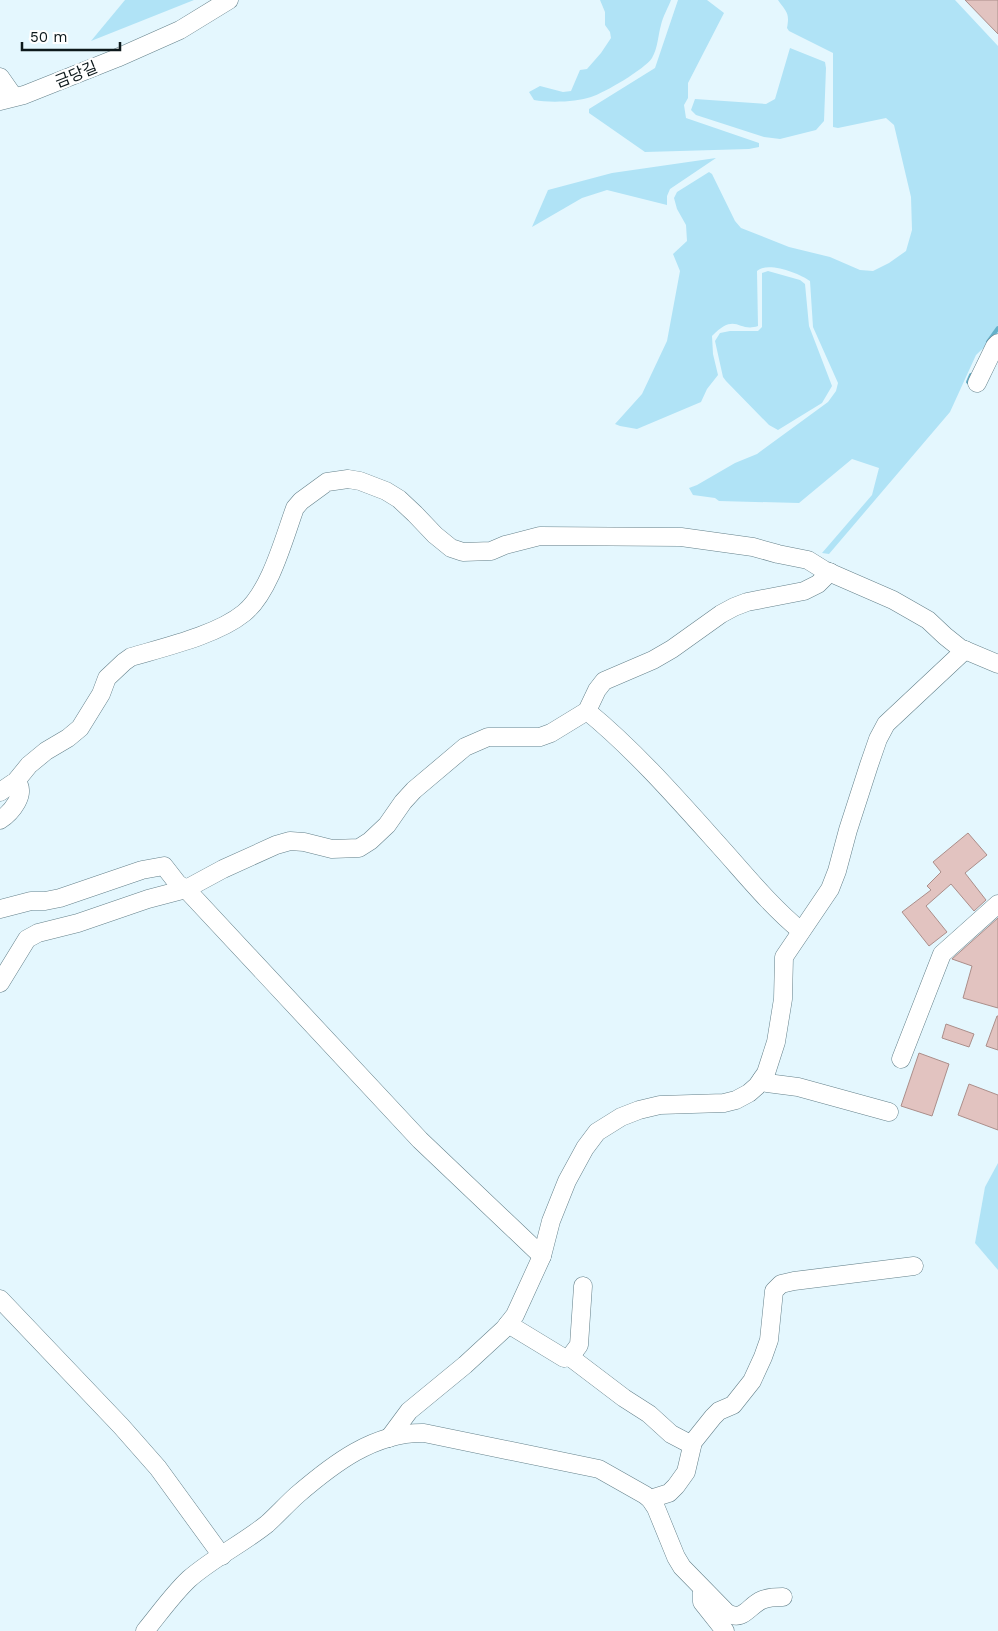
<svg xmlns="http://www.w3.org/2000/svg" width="998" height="1631" font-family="'Work Sans','Noto Sans KR',sans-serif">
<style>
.green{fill:#b0e3f6}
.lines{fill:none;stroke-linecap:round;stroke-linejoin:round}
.stream{stroke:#65b1ca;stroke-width:4}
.building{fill:#e2c3c0;stroke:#ab8e8a}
.minor-casing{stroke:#64808a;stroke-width:19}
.minor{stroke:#fff;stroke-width:18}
.labels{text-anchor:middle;stroke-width:4.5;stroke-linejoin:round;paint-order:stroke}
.street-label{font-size:16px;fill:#0c181b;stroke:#fff}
</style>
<rect width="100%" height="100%" fill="#e4f7fe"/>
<g class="green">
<polygon points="125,0 194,0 91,41"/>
<path d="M600,0H671C668,8 663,16 661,25C658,35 658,48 652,58C645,69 604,93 591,97C577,102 549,103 534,100L529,92L540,86L563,92L571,91L580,70L587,69L601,53L611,38L610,32L605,25V12Z"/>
<polygon points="678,0 707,0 724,13 688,83 688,98 684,105 686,118 759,143 759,147 749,149 645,152 589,113 589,109 655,68"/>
<path d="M778,0H955L998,46V334L976,355L950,412L829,554L822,553L872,495L879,468L852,459L799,503L719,501L715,498L693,495L689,488L697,485L735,463L757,454L828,402L836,391L838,383L813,327L810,281C799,273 767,261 757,271L758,326C738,333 736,311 712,336L713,354L718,375L707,389L701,402L637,429L620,426L615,424L642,394L667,341L680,271L673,254L687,241L686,225L677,209L674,198L677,192L709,172L712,174L735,221L741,228L789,247L830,257L860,270L873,271L889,263L906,251L912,230L911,197L894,125L886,118L838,128L833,127V53L789,31L787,28C790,12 786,12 778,0Z"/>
<polygon points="790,48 825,62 826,68 824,121 816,130 780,139 764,137 696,115 691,110 695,99 766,104 775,99"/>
<polygon points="716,158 670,189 667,196 667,205 607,190 582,198 532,227 548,190 612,173"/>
<polygon points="768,271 800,280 805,284 809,326 832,386 822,403 778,430 769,425 726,381 723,377 715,341 720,333 730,331 758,331 762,327 762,273"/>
<polygon points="998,1163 998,1270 975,1243 985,1187"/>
</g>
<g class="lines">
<g class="stream">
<polyline points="988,342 998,328"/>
<polyline points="968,382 971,375"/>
</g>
</g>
<g class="building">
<polygon points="965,0 998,0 998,34"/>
<polygon points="968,833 987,855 965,873 986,900 974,911 951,884 926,906 947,932 929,946 902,912 931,890 927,886 941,872 933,862"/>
<polygon points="998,918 998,1008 963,998 972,966 952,959"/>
<polygon points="997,1016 998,1016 998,1050 986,1046"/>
<polygon points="946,1024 974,1034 969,1047 942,1038"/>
<polygon points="919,1053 949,1064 932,1116 901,1106"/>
<polygon points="969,1084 998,1095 998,1130 958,1115"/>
</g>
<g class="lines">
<defs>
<g id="minor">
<polyline points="0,77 14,97"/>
<polyline points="0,101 24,95 117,58 180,30 229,0"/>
<polyline points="977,383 995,346 998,343"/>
<path d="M587,711C637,752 681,803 725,852C749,879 772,907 801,931"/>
<path d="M0,792L16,781L29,765L46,751L68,738L80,728L101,694L107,678L124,662L131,657C165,647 217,635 244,613C270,592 284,538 295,508L301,501L327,482L348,479L360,481L386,491L399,499L415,514L435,535L451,548L463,552L491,551L505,545L540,536L681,537L753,547L778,554L808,560L824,570L893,600L928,620L945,636L960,648L998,664"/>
<path d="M0,820C11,813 28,793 16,781"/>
<polyline points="0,909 31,901 45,901 60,898 142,870 164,866 178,884 186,889 420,1140 542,1256"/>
<polyline points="0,983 27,939 38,933 78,923 148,899 186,889 223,869 276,845 290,841 304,842 332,849 359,848 370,841 387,825 403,802 414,790 465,747 488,737 540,737 551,733 587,711 597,690 604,681 653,660 672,649 721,614 734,607 747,602 804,591 818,584 830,572"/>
<polyline points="901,1059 942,954 998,904"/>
<polyline points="762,1079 767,1083 798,1087 889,1112"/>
<polyline points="0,1299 121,1426 158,1468 222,1556"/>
<polyline points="508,1324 564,1358 570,1357 579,1345 583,1286"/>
<polyline points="570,1357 624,1398 649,1414 671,1434 692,1445"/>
<polyline points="389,1438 409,1411 465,1365 504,1329 515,1315 542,1256 551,1221 567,1181 585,1148 597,1132 621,1117 639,1110 660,1105 724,1103 736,1100 749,1093 757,1086 766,1073 776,1042 783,999 784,957 830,889 837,871 848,830 869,765 878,739 886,724 965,650"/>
<polyline points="650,1499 669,1493 676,1486 686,1472 693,1442 713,1417 719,1411 733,1405 752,1381 763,1357 769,1340 774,1291 781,1284 794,1281 914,1266"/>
<polyline points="702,1592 702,1602 725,1631"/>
<path d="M145,1631C159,1614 173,1594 189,1579C213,1558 242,1544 267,1524C277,1515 287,1504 297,1495C333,1464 374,1432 424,1433L599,1469L645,1495L650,1499L656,1508L676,1557L682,1567L727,1613C744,1622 748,1606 762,1600C769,1597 776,1597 783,1597"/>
</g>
</defs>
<use href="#minor" class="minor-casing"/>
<use href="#minor" class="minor"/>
</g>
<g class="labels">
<g class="street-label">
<text transform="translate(76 74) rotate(-22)" y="6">금당길</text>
</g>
</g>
<path d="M22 42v8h98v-8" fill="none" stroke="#0c181b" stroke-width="2.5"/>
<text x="30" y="42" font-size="15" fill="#0c181b" stroke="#ffffff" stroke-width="4" paint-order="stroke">50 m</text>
</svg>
